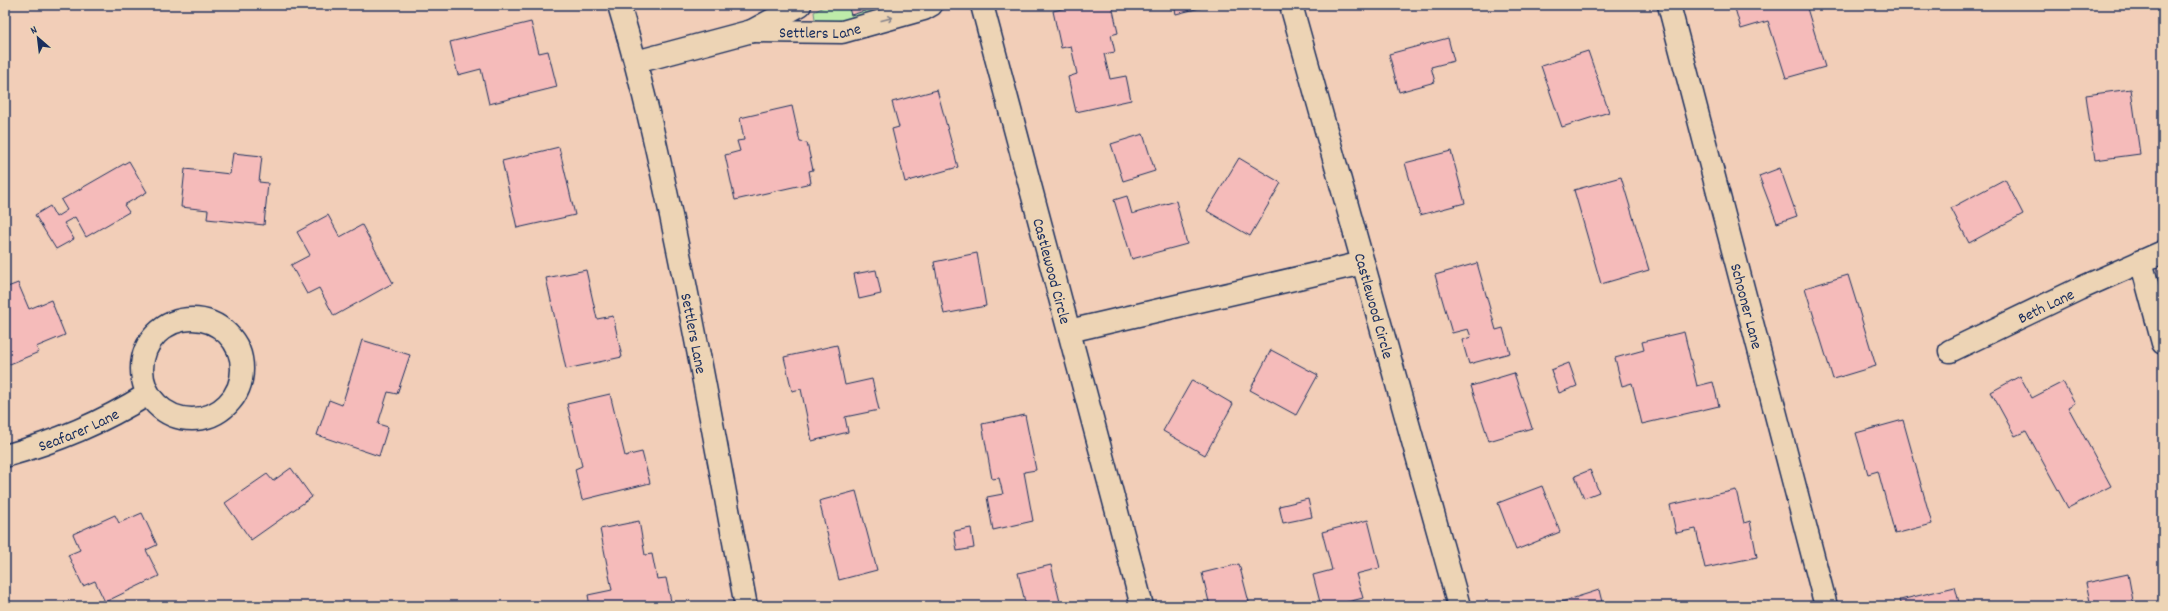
<svg xmlns="http://www.w3.org/2000/svg" width="2168" height="611" font-family="Dekko,sans-serif">
<style>
.green{fill:#bdeba9;stroke:#6c8d84}
.building{fill:#f5bbba;stroke:#1b2f5e}
.lines{fill:none;stroke-linecap:round;stroke-linejoin:round}
.minor-casing{stroke:#1b2f5e;stroke-width:25}
.minor{stroke:#edd4b5;stroke-width:22}
.oneway{stroke:#84828a}
.labels{text-anchor:middle;stroke-width:3;stroke-linejoin:round;paint-order:stroke}
.street-label{font-size:16px;fill:#1b2f5e;stroke:#edd4b5}
</style>
<rect width="100%" height="100%" fill="#f2ceb8"/>
<filter id="ink" filterUnits="userSpaceOnUse"><feTurbulence type="fractalNoise" baseFrequency=".025" numOctaves="2"/><feDisplacementMap in="SourceGraphic" scale="8" xChannelSelector="R" yChannelSelector="G"/><feConvolveMatrix kernelMatrix="1 2 1 2 8 2 1 2 1" color-interpolation-filters="sRGB"/></filter>
<g filter="url(#ink)">
<polygon class="green" points="827,5 900,5 844,20 819,22 815,19 814,12"/>
<g class="building">
<polygon points="848,5 877,5 878,7 851,15"/>
<polygon points="1079,5 1112,5 1118,33 1111,35 1115,52 1104,54 1110,79 1126,76 1131,100 1076,112 1068,77 1077,74 1071,46 1061,48 1053,11"/>
<polygon points="1174,5 1212,5 1176,14"/>
<polygon points="1734,5 1806,5 1825,67 1786,78 1768,21 1741,29"/>
<polygon points="531,22 539,53 548,51 557,87 489,104 481,69 458,75 450,42"/>
<polygon points="1448,38 1454,61 1431,67 1435,82 1399,92 1389,54"/>
<polygon points="1588,51 1609,112 1562,127 1541,66"/>
<polygon points="2131,89 2140,154 2095,160 2086,95"/>
<polygon points="937,90 958,167 905,182 892,129 899,127 892,102"/>
<polygon points="792,106 800,142 807,143 813,170 809,171 811,183 735,200 725,155 740,151 737,141 744,140 740,118"/>
<polygon points="1143,134 1155,171 1123,181 1111,144"/>
<polygon points="559,147 575,215 517,228 502,161"/>
<polygon points="1451,151 1465,203 1420,215 1405,163"/>
<polygon points="233,153 262,156 259,182 268,183 264,225 207,219 208,210 181,207 185,169 230,174"/>
<polygon points="1239,158 1281,183 1250,236 1207,211"/>
<polygon points="129,161 147,192 124,205 129,212 86,237 75,217 64,223 74,239 56,249 35,215 50,206 56,217 67,210 61,200"/>
<polygon points="1780,168 1797,216 1777,223 1759,176"/>
<polygon points="1621,177 1649,270 1601,284 1574,190"/>
<polygon points="2005,179 2023,214 1969,243 1951,208"/>
<polygon points="1127,196 1132,214 1176,201 1187,244 1132,259 1114,200"/>
<polygon points="328,215 340,237 362,225 393,283 334,316 319,288 307,294 291,265 310,255 297,232"/>
<polygon points="977,253 986,306 944,314 934,262"/>
<polygon points="1477,263 1496,330 1503,328 1510,353 1469,364 1462,340 1471,337 1468,329 1452,333 1435,275"/>
<polygon points="586,270 597,319 613,316 622,357 566,369 546,278"/>
<polygon points="876,270 881,294 859,299 854,274"/>
<polygon points="1848,275 1876,366 1833,379 1805,288"/>
<polygon points="18,283 29,309 51,300 65,335 36,347 39,352 5,366 5,288"/>
<polygon points="1684,332 1697,386 1713,382 1719,406 1642,424 1632,383 1622,386 1615,358 1644,350 1642,342"/>
<polygon points="362,340 410,355 397,394 388,392 378,424 388,427 379,456 317,435 329,400 342,405"/>
<polygon points="837,345 845,385 872,379 879,410 845,417 848,432 812,441 801,389 792,391 784,357"/>
<polygon points="1271,350 1318,375 1296,415 1250,390"/>
<polygon points="1569,363 1577,386 1559,393 1551,370"/>
<polygon points="1514,373 1532,428 1489,441 1471,386"/>
<polygon points="2020,376 2032,398 2063,382 2075,403 2068,407 2111,486 2068,508 2026,431 2015,436 1991,392"/>
<polygon points="1192,380 1233,404 1205,455 1163,431"/>
<polygon points="610,394 625,456 642,452 650,483 582,500 575,469 582,466 567,404"/>
<polygon points="1025,415 1036,470 1024,472 1033,521 993,530 987,497 1003,494 999,478 992,479 982,424"/>
<polygon points="1903,420 1932,524 1895,534 1878,471 1868,474 1856,433"/>
<polygon points="291,468 312,497 251,540 225,503 267,474 273,481"/>
<polygon points="1590,470 1599,492 1584,498 1575,476"/>
<polygon points="1542,486 1560,532 1516,550 1498,503"/>
<polygon points="1736,490 1744,523 1750,521 1757,557 1705,568 1696,529 1676,533 1670,505"/>
<polygon points="856,491 877,570 839,580 819,501"/>
<polygon points="1308,499 1312,517 1283,523 1279,506"/>
<polygon points="142,513 157,545 146,550 159,576 105,602 95,581 83,586 68,555 80,550 73,534 115,515 119,523"/>
<polygon points="1368,520 1380,568 1356,574 1363,598 1332,606 1321,606 1313,575 1332,570 1322,532"/>
<polygon points="639,521 645,555 652,554 657,579 666,578 672,606 590,606 588,595 612,590 600,529"/>
<polygon points="971,528 974,548 957,551 954,531"/>
<polygon points="1239,564 1250,606 1210,606 1202,573"/>
<polygon points="1051,565 1061,606 1026,606 1018,573"/>
<polygon points="2128,574 2134,606 2091,606 2086,583"/>
<polygon points="1955,587 1960,606 1902,606 1900,600"/>
<polygon points="1599,590 1603,606 1549,606"/>
</g>
<g class="lines">
<defs>
<g id="minor">
<path id="s1" d="M619,5C644,87 662,171 679,254C703,371 724,489 746,606"/>
<path id="s2" d="M982,5L1142,606"/>
<path id="s3" d="M1291,5L1459,606"/>
<path id="s4" d="M1669,5L1826,606"/>
<path id="s5" d="M752,31L842,32L924,9L931,5"/>
<polyline points="636,62 752,31 800,5"/>
<polyline points="2141,261 2163,343"/>
<circle cx="192" cy="369" r="50"/>
<polyline points="1069,331 1363,263"/>
<path id="s6" d="M1950,351L2079,289L2163,252"/>
<path id="s7" d="M5,456C58,441 101,423 148,394"/>
</g>
</defs>
<use href="#minor" class="minor-casing"/>
<use href="#minor" class="minor"/>
</g>
<defs><path id="oneway-shaft" d="M-6 0H5M1.5-3L5.5 0L1.5 3" fill="none" stroke-width="1.6" stroke-linecap="round" stroke-linejoin="round"/></defs>
<use class="oneway" href="#oneway-shaft" transform="translate(887 19) rotate(-15)"/>
</g>
<g class="labels">
<g class="street-label">
<text dy="6" stroke="none"><textPath href="#s5" startOffset="68">Settlers Lane</textPath></text>
<text dy="6" stroke="none"><textPath href="#s2" startOffset="275">Castlewood Circle</textPath></text>
<text dy="6" stroke="none"><textPath href="#s3" startOffset="312">Castlewood Circle</textPath></text>
<text dy="6" stroke="none"><textPath href="#s4" startOffset="311">Schooner Lane</textPath></text>
<text dy="6" stroke="none"><textPath href="#s6" startOffset="106">Beth Lane</textPath></text>
<text dy="6" stroke="none"><textPath href="#s1" startOffset="337">Settlers Lane</textPath></text>
<text dy="6" stroke="none"><textPath href="#s7" startOffset="78">Seafarer Lane</textPath></text>
</g>
</g>
<rect width="2168" height="611" fill="none" stroke="#edd4b5" stroke-width="20"/>
<rect x="10" y="10" width="2148" height="591" fill="none" stroke="#1b2f5e" stroke-width="1.5" filter="url(#ink)"/>
<g transform="translate(38 38) rotate(332)" stroke="#edd4b5" stroke-width="3" paint-order="stroke">
<path d="M0-3L7 15L0 10L-7 15Z" fill="#1b2f5e"/>
<text y="-6" font-size="11" font-weight="bold" text-anchor="middle" fill="#1b2f5e">N</text>
</g>
</svg>
